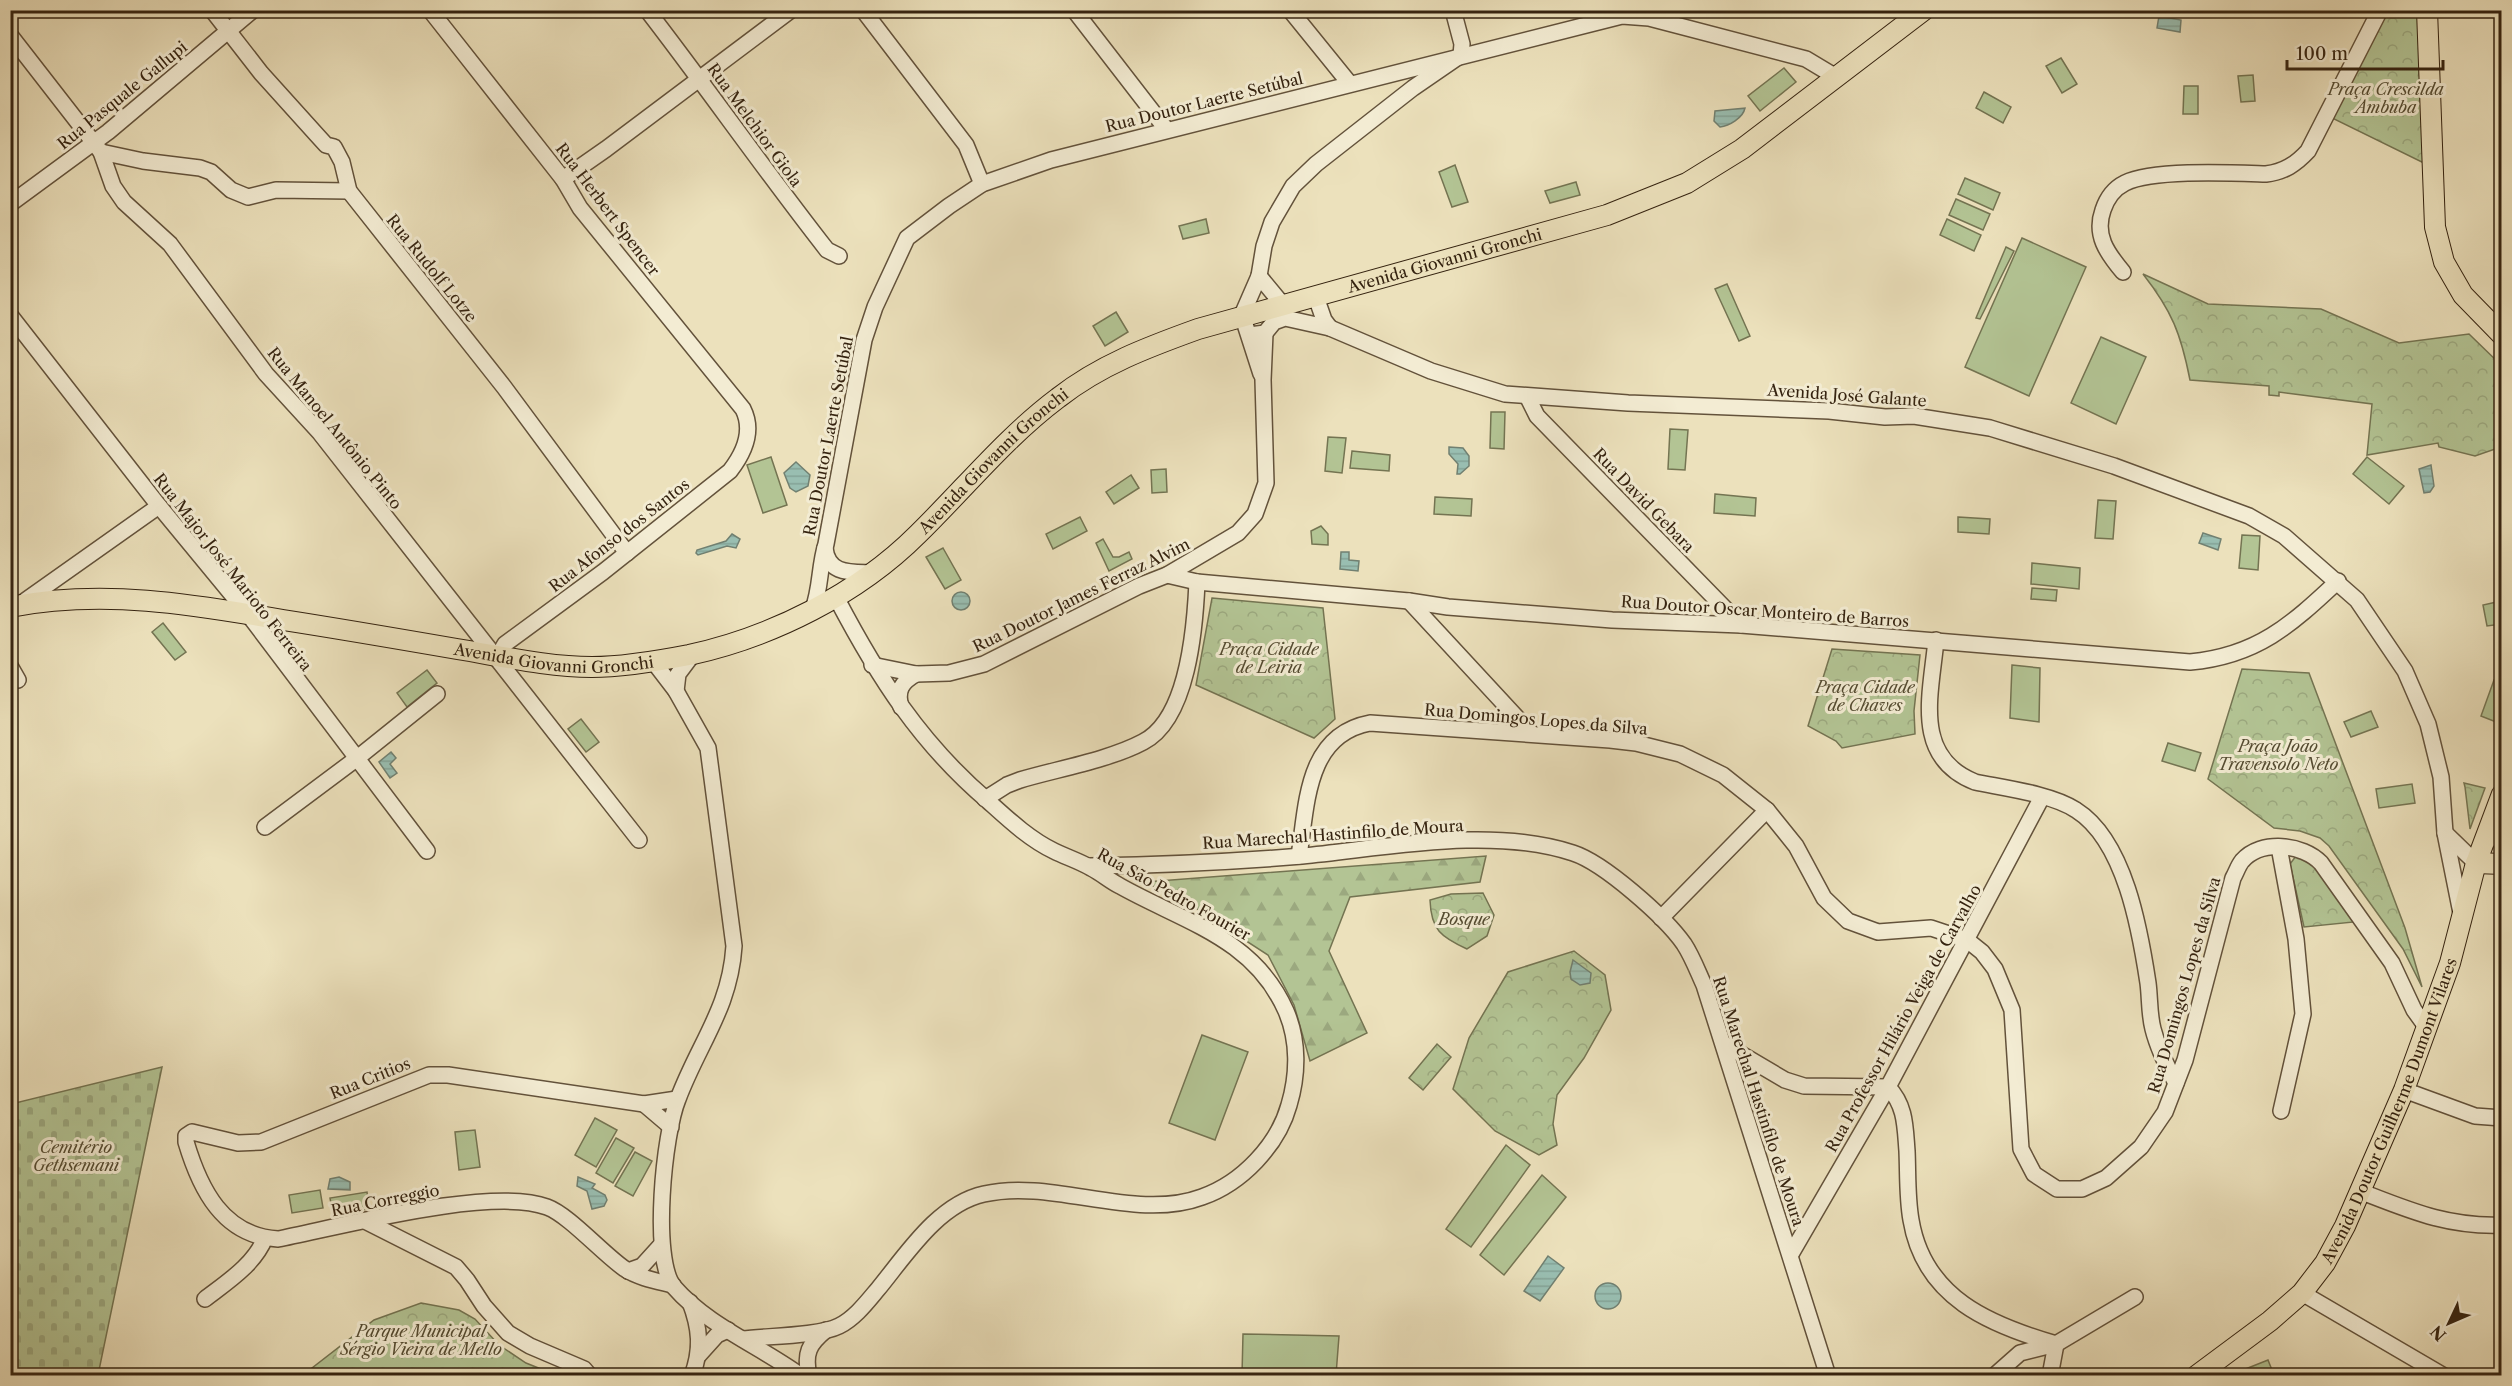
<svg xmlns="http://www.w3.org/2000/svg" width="2512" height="1386" font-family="'Libre Caslon Text',serif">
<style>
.grass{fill:#b3c494;stroke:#747452;stroke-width:1.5}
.forest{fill:url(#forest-firs);stroke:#747452;stroke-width:1.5}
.cemetery{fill:url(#cemetery-stones);stroke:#747452;stroke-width:1.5}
.park{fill:url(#park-crowns);stroke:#747452;stroke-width:1.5}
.water{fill:url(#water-rules);stroke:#718071;stroke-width:1.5}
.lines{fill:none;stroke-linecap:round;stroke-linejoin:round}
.stream{stroke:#718071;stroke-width:3}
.minor-casing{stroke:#63523b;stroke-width:18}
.major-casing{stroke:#352310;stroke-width:22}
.minor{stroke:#f3ecd3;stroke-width:15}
.major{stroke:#ece1bc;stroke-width:20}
.labels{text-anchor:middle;stroke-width:6;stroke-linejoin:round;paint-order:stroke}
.park-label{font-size:16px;font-style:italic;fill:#544b31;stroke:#f3ecd3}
.street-label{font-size:16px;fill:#352310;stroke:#f3ecd3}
</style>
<defs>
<pattern id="forest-firs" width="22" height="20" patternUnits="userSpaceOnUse" patternTransform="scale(1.5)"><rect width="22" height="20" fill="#b3c494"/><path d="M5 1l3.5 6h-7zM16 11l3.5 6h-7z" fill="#9ba87f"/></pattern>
<pattern id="cemetery-stones" width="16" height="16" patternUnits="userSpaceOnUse" patternTransform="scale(1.5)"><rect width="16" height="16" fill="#b3c494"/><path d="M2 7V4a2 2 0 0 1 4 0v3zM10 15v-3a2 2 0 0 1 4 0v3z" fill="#9ba87f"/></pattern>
<pattern id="park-crowns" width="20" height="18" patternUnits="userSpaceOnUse" patternTransform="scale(1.5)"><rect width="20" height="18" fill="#b3c494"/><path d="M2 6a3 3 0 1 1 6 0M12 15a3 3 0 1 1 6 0" fill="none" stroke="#9ba87f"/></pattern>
<pattern id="water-rules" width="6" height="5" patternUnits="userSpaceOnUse" patternTransform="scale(1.5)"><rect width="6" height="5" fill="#99beb1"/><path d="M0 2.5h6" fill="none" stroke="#84a397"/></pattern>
</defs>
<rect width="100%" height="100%" fill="#ece1bc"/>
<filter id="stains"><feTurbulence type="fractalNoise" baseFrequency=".00333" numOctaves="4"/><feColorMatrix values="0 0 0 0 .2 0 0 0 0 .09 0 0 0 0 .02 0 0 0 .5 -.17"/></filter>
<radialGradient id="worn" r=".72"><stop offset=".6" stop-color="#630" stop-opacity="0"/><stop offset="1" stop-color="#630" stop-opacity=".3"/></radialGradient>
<g class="grass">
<polygon points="2061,58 2077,84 2062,93 2046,66"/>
<polygon points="1784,68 1796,82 1760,111 1748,96"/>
<polygon points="2253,75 2255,101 2241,102 2238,76"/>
<polygon points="2184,86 2198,86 2198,114 2183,114"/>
<polygon points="1984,92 2011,107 2003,123 1976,108"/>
<polygon points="1455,165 1468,202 1452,207 1439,172"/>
<polygon points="1965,178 2000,193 1993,210 1958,194"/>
<polygon points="1576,182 1580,195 1550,203 1545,191"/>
<polygon points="1956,199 1990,214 1983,230 1949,215"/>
<polygon points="1206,219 1209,233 1183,239 1179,226"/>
<polygon points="1947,219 1981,235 1974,251 1940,235"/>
<polygon points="2022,238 2086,267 2029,396 1965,367"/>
<polygon points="2006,247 2014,251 1980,319 1976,318"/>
<polygon points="1727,284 1750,336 1739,341 1715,289"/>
<polygon points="1116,312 1128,332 1105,346 1093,326"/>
<polygon points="2101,337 2146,357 2116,424 2071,403"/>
<polygon points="1491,412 1505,412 1504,449 1490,448"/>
<polygon points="1670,429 1688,430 1685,470 1668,469"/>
<polygon points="1328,437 1346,438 1342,473 1325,471"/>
<polygon points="1352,451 1390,455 1389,471 1350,468"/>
<polygon points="771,457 787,505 763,513 747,465"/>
<polygon points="2367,457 2404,486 2389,504 2353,474"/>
<polygon points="1166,469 1167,492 1152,493 1151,470"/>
<polygon points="1131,475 1139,488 1114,504 1106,492"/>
<polygon points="1715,494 1756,498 1755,516 1714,513"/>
<polygon points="1435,497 1472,499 1471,516 1434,514"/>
<polygon points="2098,500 2116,501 2113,539 2095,538"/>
<polygon points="1080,517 1087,531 1053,549 1046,534"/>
<polygon points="1958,517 1990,519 1989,534 1958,532"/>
<polygon points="1321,526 1328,534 1328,545 1312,544 1311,531"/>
<polygon points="2242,535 2260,536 2258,570 2239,568"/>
<polygon points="1103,539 1113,557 1119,557 1129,552 1132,559 1109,571 1096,543"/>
<polygon points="943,548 961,580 945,589 926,557"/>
<polygon points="2032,563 2080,568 2079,589 2031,584"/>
<polygon points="2032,588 2057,590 2056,601 2031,599"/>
<polygon points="2501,601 2501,624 2487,626 2483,605"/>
<polygon points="163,623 186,652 175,660 152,632"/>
<polygon points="2012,665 2040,668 2039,722 2010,718"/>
<polygon points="427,670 437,683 407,707 397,693"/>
<polygon points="2494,680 2501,683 2501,724 2481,716"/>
<polygon points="2371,711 2378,727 2351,737 2344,722"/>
<polygon points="581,719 599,742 586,752 568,729"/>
<polygon points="2168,743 2201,753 2195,771 2162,761"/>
<polygon points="2412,784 2415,803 2379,808 2376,789"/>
<polygon points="1202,1035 1248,1052 1215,1140 1169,1123"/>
<polygon points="595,1118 617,1130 596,1167 575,1155"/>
<polygon points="475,1130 480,1167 459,1170 455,1132"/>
<polygon points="616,1138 634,1148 613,1183 596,1173"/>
<polygon points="1506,1145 1530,1165 1471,1247 1446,1229"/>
<polygon points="635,1152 652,1161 633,1196 615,1186"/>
<polygon points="1542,1175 1566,1197 1504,1275 1480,1255"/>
<polygon points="320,1190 323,1208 292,1213 289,1195"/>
<polygon points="367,1192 369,1209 333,1215 330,1198"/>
<polygon points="1243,1334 1339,1336 1336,1375 1242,1375"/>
<polygon points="2268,1360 2274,1375 2245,1375 2243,1370"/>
</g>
<polygon class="forest" points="1486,856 1480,882 1350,897 1329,951 1367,1033 1310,1061 1294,1005 1268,955 1197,909 1145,882"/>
<polygon class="cemetery" points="162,1067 98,1375 11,1375 11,1104"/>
<g class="park">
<polygon points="2384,11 2423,11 2432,167 2330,117"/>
<path d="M2143,274L2208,304L2321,309L2399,343L2469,334L2501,365V447L2475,456L2439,447L2438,443L2367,455L2372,404L2279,392V396L2269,395V386L2190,380C2181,334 2172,311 2143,274Z"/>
<polygon points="1212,598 1323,608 1335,719 1314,738 1196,685"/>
<polygon points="1832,649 1920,655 1914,711 1915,734 1842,748 1836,741 1808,726"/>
<polygon points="2242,669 2309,673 2405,928 2422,987 2403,949 2329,846 2320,838 2300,831 2274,828 2208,779"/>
<polygon points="2464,783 2485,788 2470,829 2465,787"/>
<polygon points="2296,856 2308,856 2354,922 2304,927 2290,864"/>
<path d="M1483,893L1494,915L1487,936L1467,949C1441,937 1431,930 1430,900L1451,894Z"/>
<polygon points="1574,951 1605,975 1611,1010 1584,1058 1557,1095 1553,1124 1557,1145 1539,1155 1495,1131 1453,1089 1469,1038 1508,972"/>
<polygon points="1437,1044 1451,1057 1423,1090 1409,1078"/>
<polygon points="421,1303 459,1310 475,1319 499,1345 526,1363 556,1375 303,1375 374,1320"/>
</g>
<g class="water">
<polygon points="2159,16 2181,20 2180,32 2157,28"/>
<path d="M1745,108C1743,118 1729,126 1720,127L1714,121L1715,111Z"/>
<polygon points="1449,447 1463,448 1469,456 1469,466 1460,474 1457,474 1458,464 1449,454"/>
<polygon points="796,462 810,475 808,486 796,492 790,488 784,473"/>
<polygon points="2431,465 2434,486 2430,492 2424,493 2419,469"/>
<polygon points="2203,533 2221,539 2218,550 2199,543"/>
<polygon points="732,534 740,539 736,548 727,546 698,555 696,553 697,550 726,541"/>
<polygon points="1341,552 1349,552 1349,560 1359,561 1358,571 1340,569"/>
<circle cx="961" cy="601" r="9"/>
<polygon points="391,752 396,758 390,764 397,773 390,778 379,762"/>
<polygon points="1573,960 1591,973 1590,983 1580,985 1571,979 1570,972"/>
<polygon points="339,1177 350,1182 350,1190 328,1189 330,1179"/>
<polygon points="578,1177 595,1184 592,1188 605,1195 607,1200 604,1206 592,1209 587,1191 577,1186"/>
<polygon points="1548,1256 1564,1268 1540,1301 1524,1291"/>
<circle cx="1608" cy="1296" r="13"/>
</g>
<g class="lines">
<polyline class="stream" points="339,1376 347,1376"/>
<defs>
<g id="minor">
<polyline points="212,10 261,73 316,134 326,145 334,147 342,162 349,191 504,387 627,553"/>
<path d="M430,10L563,179L580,208L743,409C754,431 744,453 730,471L603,572L505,644L498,656"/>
<path d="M647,10C708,89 765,171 827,250L839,256"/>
<polyline points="863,10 966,145 982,184"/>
<polyline points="1074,10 1166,129"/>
<polyline points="1290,10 1350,84"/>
<polyline points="10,35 101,152 113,186 124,202 170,244 266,374 320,433 639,840"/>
<polyline points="101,152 143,161 200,168 211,172 231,190 248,197 276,190 349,191"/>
<polyline points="563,179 606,149 791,10"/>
<polyline points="10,204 108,132 253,10"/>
<path d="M2123,272C2107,253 2094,235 2103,210C2107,198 2113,189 2125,183C2153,169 2234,173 2266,174C2284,172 2296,164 2308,151L2380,10"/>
<polyline points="1259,276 1283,305"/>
<polyline points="1316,297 1324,320 1330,328"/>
<polyline points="10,315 159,506 248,614 427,851"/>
<polyline points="1250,335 1265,333 1274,322 1285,318 1330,328 1431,371 1505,394 1628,403 1829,411 1885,417 1914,416 1990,428 2114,466 2249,516 2284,536 2357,600 2405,671 2428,724 2441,777 2445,833 2461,913"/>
<polyline points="1261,374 1242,315 1259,276 1264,246 1272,222 1293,186 1316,164 1413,88 1461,55 1462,44 1453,10"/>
<polyline points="1527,396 1537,416 1741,625"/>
<path d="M825,548C828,575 851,572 873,573"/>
<path d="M1167,575L1197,582L1409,601L1448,607L1612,620L1741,625L2190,662C2257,656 2291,625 2338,581"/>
<polyline points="1409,601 1532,734"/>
<polyline points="19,605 159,506"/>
<path d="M813,609C821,588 819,566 826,544L864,340L875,307L907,238L949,206L982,184L1051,160L1622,16L1649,18L1806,59L1836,77"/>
<path d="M1936,640C1931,694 1912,757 1975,782C2004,788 2052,794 2076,810C2125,841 2140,930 2148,983C2150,998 2149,1014 2153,1029C2158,1049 2166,1065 2176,1083"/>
<path d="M653,661L676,691L708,748L734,946C730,1008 699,1043 678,1099C664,1133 651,1259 674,1287C708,1326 760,1346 801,1376"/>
<polyline points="872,665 916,674 949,673 984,664 1139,586 1167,575 1238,533 1255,514 1266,483 1263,380 1265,333"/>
<polyline points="10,666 18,680"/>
<polyline points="676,691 678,674 693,654"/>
<path d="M901,707C896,690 902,682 916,674"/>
<path d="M985,799L1007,785L1020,780C1057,769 1109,760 1143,742C1188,719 1195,628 1197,582"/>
<polyline points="2490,826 2502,845"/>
<polyline points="265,827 356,759 437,694"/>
<polyline points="2445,833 2476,863"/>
<polyline points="2279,847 2296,939 2303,1014 2281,1111"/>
<path d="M1299,856C1307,804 1306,735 1370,723L1610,740L1636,743L1680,754L1723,775L1767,810L1796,846L1824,898L1848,921L1878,932L1931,928L1967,940L1982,952L1995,969L2012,1010L2021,1149L2034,1174L2057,1189H2082L2106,1178L2141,1147L2165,1112L2185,1060L2233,878C2236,873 2238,866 2242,861C2261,839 2303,844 2321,863L2392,963L2414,1010L2427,1028"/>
<path d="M1089,866C1160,865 1231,862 1302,856C1386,848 1491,826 1573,853C1604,863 1665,917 1684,944C1692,956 1698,972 1704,985L1828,1376"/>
<polyline points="1661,918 1767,810"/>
<path d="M1724,1044L1785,1080L1804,1086L1888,1087C1906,1106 1905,1127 1907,1151C1908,1174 1907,1198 1911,1220C1924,1298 1990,1325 2056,1344"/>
<polyline points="2404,1090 2475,1116 2502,1118"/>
<polyline points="644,1104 671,1127"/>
<path d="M2362,1192C2411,1211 2448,1227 2502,1225"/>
<polyline points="367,1222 456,1267 467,1280 484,1306 508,1333 530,1346 584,1369 590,1376"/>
<polyline points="1791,1254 1888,1087 2042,797"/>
<polyline points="628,1271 642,1266 661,1245"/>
<path d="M673,1285C657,1281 639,1278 625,1269C603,1254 569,1215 547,1207C492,1186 339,1227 278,1239C223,1236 200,1189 186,1142V1136L192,1132L238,1143L261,1142L429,1075H448L644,1104L677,1099"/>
<polyline points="2302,1293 2444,1376"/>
<path d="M205,1299C227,1282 254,1265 265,1238"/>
<path d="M690,1302C700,1328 702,1349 692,1376"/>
<path d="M743,1339C767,1336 819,1336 839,1326C855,1318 867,1302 878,1289C906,1255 938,1204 984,1194C1053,1178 1135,1222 1202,1197C1242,1183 1278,1145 1289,1105C1298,1075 1299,1041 1286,1011C1254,938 1184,922 1120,886C1110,881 1101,873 1091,868C1079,861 1066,857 1054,851C1029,839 1008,819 988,801C920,743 878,677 837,599"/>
<polyline points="699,1355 717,1335 728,1330"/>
<path d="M809,1376C804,1353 809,1344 826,1330"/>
<polyline points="1994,1376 2020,1353 2056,1344 2135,1297"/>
<polyline points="2050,1376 2056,1344"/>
</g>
<g id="major">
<polyline points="2427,10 2435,227 2444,262 2463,295 2502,335"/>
<path id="s1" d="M10,607C102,589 192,604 283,620C341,629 399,639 457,649C501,656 547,667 592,667C624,667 658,661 689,655C772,637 858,594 918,534C964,489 1006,437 1058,398C1100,365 1148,347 1198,329L1607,215L1687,183L1742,149L1924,10"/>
<polyline points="2476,863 2502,864"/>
<path id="s2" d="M2196,1376L2270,1321L2302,1293L2325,1263L2345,1226L2404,1090L2450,963L2476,863L2502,794"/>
</g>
</defs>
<use href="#minor" class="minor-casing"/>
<use href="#major" class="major-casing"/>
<use href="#minor" class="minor"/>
<use href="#major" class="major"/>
</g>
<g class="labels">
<g class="park-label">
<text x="2386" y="95">Praça Crescilda<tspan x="2386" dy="18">Ambuba</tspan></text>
<text x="1269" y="655">Praça Cidade<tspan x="1269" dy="18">de Leiria</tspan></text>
<text x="1865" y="693">Praça Cidade<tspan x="1865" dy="18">de Chaves</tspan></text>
<text x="2278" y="752">Praça João<tspan x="2278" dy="18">Travensolo Neto</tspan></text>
<text x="1464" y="925">Bosque</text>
<text x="76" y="1153">Cemitério<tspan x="76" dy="18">Gethsemani</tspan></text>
<text x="421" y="1337">Parque Municipal<tspan x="421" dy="18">Sérgio Vieira de Mello</tspan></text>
</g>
<g class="street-label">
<text transform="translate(122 95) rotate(-39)" y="6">Rua Pasquale Gallupi</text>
<text transform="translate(1204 102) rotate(-14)" y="6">Rua Doutor Laerte Setúbal</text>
<text transform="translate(755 125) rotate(54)" y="6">Rua Melchior Giola</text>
<text transform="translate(608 209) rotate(53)" y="6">Rua Herbert Spencer</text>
<text dy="6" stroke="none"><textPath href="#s1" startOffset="1556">Avenida Giovanni Gronchi</textPath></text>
<text transform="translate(432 268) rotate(51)" y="6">Rua Rudolf Lotze</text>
<text transform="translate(1847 395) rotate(4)" y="6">Avenida José Galante</text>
<text transform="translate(335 428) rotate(51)" y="6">Rua Manoel Antônio Pinto</text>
<text transform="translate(828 436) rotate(-79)" y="6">Rua Doutor Laerte Setúbal</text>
<text dy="6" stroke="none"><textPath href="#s1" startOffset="1053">Avenida Giovanni Gronchi</textPath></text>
<text transform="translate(1644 500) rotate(46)" y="6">Rua David Gebara</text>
<text transform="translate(619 535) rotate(-38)" y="6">Rua Afonso dos Santos</text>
<text transform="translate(233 572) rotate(52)" y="6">Rua Major José Marioto Ferreira</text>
<text transform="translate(1081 595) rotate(-26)" y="6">Rua Doutor James Ferraz Alvim</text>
<text transform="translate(1765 611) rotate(4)" y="6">Rua Doutor Oscar Monteiro de Barros</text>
<text dy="6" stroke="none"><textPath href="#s1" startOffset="549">Avenida Giovanni Gronchi</textPath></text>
<text transform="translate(1536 719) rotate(5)" y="6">Rua Domingos Lopes da Silva</text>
<text transform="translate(1333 834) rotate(-4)" y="6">Rua Marechal Hastinfilo de Moura</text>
<text transform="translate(1174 894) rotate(29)" y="6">Rua São Pedro Fourier</text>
<text transform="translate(2184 985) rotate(-74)" y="6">Rua Domingos Lopes da Silva</text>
<text transform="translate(1903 1018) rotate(-61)" y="6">Rua Professor Hilário Veiga de Carvalho</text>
<text transform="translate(370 1078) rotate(-22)" y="6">Rua Critios</text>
<text transform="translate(1759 1101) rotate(72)" y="6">Rua Marechal Hastinfilo de Moura</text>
<text dy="6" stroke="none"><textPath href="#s2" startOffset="338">Avenida Doutor Guilherme Dumont Vilares</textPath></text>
<text transform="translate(385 1200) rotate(-11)" y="6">Rua Correggio</text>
</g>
</g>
<rect width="2512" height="1386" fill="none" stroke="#ece1bc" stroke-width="36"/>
<rect x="12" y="12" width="2488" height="1362" fill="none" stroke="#352310" stroke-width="3"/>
<rect x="18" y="18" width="2476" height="1350" fill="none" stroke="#352310" stroke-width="1.5"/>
<g transform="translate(2449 1323) rotate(226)" stroke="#f3ecd3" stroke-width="4.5" paint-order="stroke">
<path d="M0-4.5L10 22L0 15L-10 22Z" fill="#352310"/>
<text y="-9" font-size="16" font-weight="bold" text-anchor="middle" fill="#352310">N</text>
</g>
<path d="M2287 60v9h156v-9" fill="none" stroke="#352310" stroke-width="3"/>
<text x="2296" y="60" font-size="18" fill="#352310" stroke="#f3ecd3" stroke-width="4.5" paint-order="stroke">100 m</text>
<rect width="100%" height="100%" filter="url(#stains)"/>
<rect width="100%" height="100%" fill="url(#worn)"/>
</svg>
